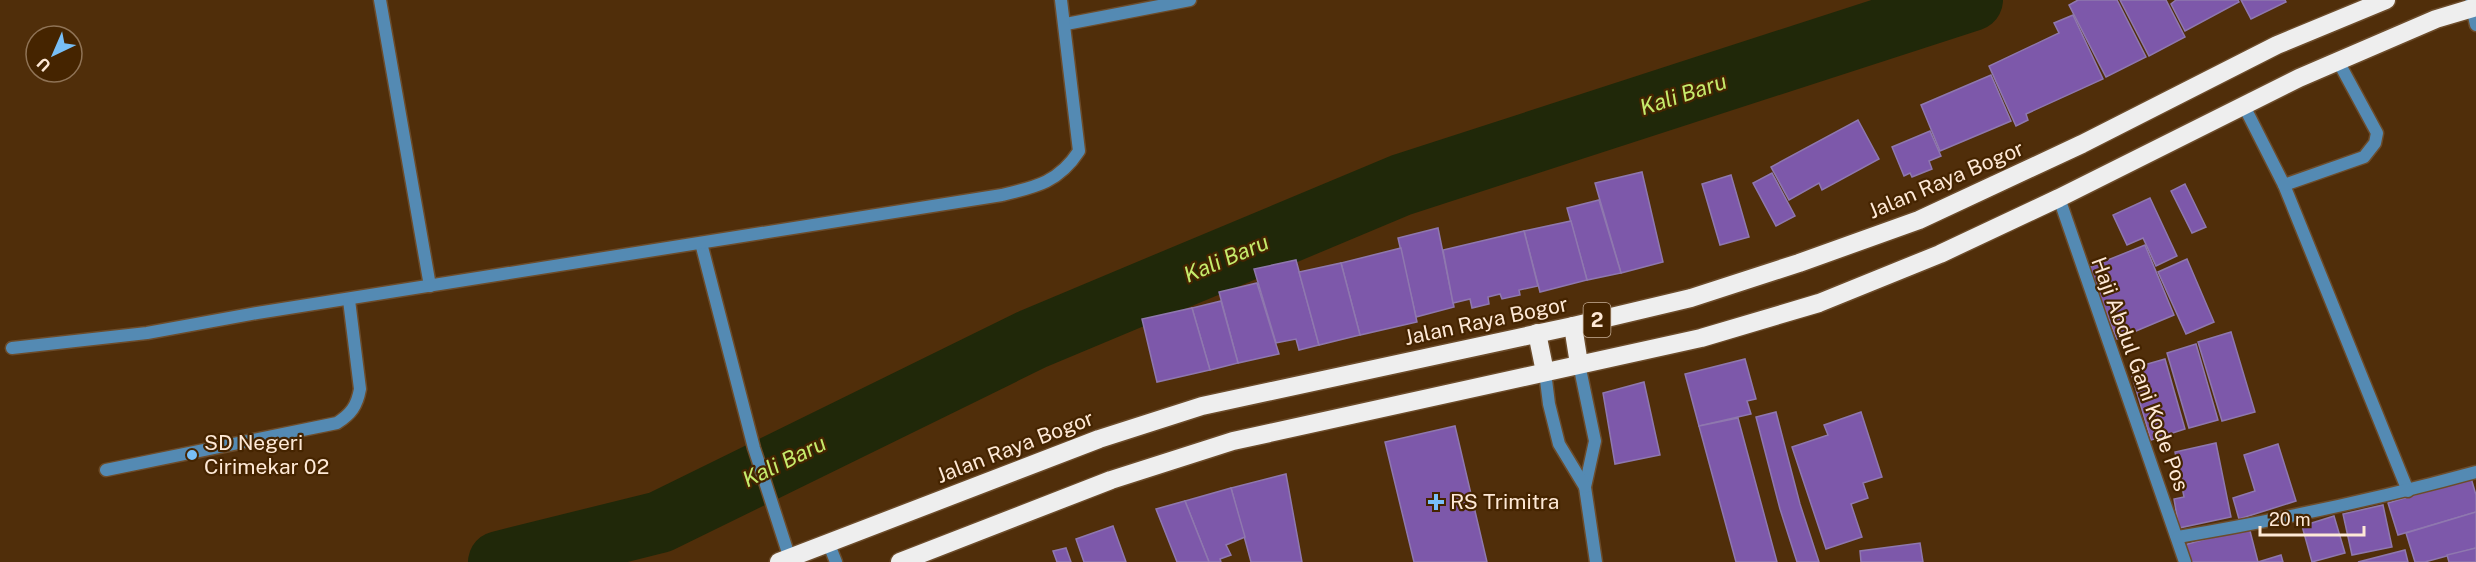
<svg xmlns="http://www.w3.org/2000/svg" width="2476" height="562" font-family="'Public Sans',sans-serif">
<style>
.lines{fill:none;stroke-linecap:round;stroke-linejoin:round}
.river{stroke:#202809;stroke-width:62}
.building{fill:#7d58aa;stroke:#8f78af;stroke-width:1.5}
.lane-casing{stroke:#6c4c2b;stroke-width:15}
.street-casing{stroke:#6c4c2b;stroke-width:15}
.highway-casing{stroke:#6c4c2b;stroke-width:21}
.lane{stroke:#548ab3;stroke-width:12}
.street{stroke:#548ab3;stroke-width:12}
.highway{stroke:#eee;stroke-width:18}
.poi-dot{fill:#78bff7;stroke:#452400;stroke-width:2}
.labels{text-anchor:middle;stroke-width:4.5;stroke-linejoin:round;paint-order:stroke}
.shield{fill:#452400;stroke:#c6ae96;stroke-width:1.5}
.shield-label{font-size:20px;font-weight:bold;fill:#fee9d6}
.street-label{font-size:21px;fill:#fee9d6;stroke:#452400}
.poi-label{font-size:21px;fill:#fee9d6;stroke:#452400;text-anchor:start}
.water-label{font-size:22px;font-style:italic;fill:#c6ec6c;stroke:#452400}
</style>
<rect width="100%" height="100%" fill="#502e0a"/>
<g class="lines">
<polyline class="river" points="499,562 660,522 1033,339 1401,185 1972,0"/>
</g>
<g class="building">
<polygon points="2078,0 2117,0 2146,57 2106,77 2069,5"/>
<polygon points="2120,0 2166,0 2185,37 2149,56"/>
<polygon points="2238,0 2239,2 2185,31 2171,4 2176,0"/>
<polygon points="2241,0 2285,0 2286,2 2251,19"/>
<polygon points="2073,15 2103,79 2026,114 2028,120 2016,126 1989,66 2059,33 2054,23"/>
<polygon points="1991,75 2011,121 1940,151 1921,105"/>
<polygon points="1858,120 1879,159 1822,190 1819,183 1789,200 1771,167"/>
<polygon points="1930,131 1941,156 1929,161 1932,169 1912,177 1910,173 1904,176 1892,147"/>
<polygon points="1642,172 1663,262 1621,273 1595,183"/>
<polygon points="1772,173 1795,216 1776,226 1753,183"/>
<polygon points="1731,175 1749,237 1720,245 1702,184"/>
<polygon points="2185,184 2206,227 2192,233 2171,191"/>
<polygon points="2150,198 2177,256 2156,266 2143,238 2127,245 2113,215"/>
<polygon points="1599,200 1621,273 1587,280 1567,208"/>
<polygon points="1571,221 1587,280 1540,292 1524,231"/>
<polygon points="1438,228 1454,307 1416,317 1398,238"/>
<polygon points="1524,231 1538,286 1519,290 1520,295 1502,299 1500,294 1488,297 1489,304 1472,308 1470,299 1453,303 1443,250"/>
<polygon points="2145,245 2174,315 2117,339 2088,268"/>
<polygon points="1401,248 1417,322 1360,335 1341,263"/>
<polygon points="2187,259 2214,322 2186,334 2158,272"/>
<polygon points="1296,260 1319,345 1299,350 1296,339 1276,343 1254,269"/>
<polygon points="1341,263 1360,335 1319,345 1299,272"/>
<polygon points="1257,283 1279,354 1238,363 1219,292"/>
<polygon points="1221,301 1238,363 1210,370 1192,308"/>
<polygon points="1192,308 1210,370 1157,382 1142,319"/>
<polygon points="2231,332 2255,412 2222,421 2198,342"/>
<polygon points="2196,344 2218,420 2189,428 2167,353"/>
<polygon points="1745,359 1756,399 1747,401 1751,414 1699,426 1685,374"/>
<polygon points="2165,359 2185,429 2151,440 2130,369"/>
<polygon points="1644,382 1660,455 1615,464 1603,393"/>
<polygon points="1776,412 1800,504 1819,562 1797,562 1780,509 1756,417"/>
<polygon points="1861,412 1882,477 1863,483 1868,498 1851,504 1862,537 1826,549 1792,447 1828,435 1824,425"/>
<polygon points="1738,418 1777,562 1736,562 1699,426"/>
<polygon points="1455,426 1487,562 1414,562 1385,442"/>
<polygon points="2216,443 2231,517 2179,528 2174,499 2184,497 2175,452"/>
<polygon points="2278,444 2296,501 2239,519 2233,498 2255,491 2244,455"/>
<polygon points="1286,474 1302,562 1251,562 1231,488"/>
<polygon points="2471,478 2476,495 2476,512 2398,535 2388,503"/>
<polygon points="1231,488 1245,537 1226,545 1231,555 1220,559 1221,562 1209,562 1185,501"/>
<polygon points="1185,501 1209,562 1177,562 1156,509"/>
<polygon points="2383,505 2392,547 2352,555 2343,514"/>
<polygon points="2476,512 2476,548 2425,562 2415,562 2406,533"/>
<polygon points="2334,516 2345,553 2312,562 2302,526"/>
<polygon points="1113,526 1126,562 1084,562 1076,539"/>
<polygon points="2249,527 2258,562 2281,555 2283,562 2189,562 2184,545"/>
<polygon points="1920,543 1923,562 1861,562 1860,551"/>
<polygon points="1066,548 1071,562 1057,562 1053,551"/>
<polygon points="2476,548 2476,562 2449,562 2447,555"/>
<polygon points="2405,550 2408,562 2358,562"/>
</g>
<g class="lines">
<defs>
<g id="lane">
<polyline points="2471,3 2476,25"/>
<polyline points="2243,104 2284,185 2408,491"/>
<polyline points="2284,185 2364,157 2375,143 2377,133 2338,61"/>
<polyline points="1579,364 1595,441 1585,487 1596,562"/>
<polyline points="1545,372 1549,404 1559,444 1585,487"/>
<polyline points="828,542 836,562"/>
</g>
<g id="street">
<polyline points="380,0 430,286"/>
<polyline points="1066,24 1190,0"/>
<polyline points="2059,198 2185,562"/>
<polyline points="701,243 754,448 791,562"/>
<path d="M12,348L147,333L257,313L1002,195C1036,187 1059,182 1079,151L1061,0"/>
<path d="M106,470L337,423C351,414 357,406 360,389L349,300"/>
<path d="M2178,537C2278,520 2378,499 2476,472"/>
</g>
<g id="highway">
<polyline points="1573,326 1579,364"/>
<polyline points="1537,333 1545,372"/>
<polyline points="779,562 1099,439 1202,406 1573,326 1691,298 1799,263 1919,220 2082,144 2277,45 2386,0"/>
<polyline points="900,562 1111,480 1233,441 1701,338 1819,303 1940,254 2059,198 2299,78 2436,19 2476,7"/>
</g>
</defs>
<use href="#lane" class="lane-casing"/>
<use href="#street" class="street-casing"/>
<use href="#highway" class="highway-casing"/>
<use href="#lane" class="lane"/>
<use href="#street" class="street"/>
<use href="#highway" class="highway"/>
</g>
<g class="poi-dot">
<circle cx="192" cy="455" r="6"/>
<path d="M1433 493h6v6h6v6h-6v6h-6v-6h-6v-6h6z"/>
</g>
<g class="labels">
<rect class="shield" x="1583.5" y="303" width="27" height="34" rx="4.5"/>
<g class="shield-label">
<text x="1597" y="327">2</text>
</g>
<g class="street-label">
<text transform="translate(1946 180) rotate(-23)" y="7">Jalan Raya Bogor</text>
<text transform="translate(1486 321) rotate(-12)" y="7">Jalan Raya Bogor</text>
<text transform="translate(2140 374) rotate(70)" y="7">Haji Abdul Gani Kode Pos</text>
<text transform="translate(1015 447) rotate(-21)" y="7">Jalan Raya Bogor</text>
</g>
<g class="poi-label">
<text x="204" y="450">SD Negeri<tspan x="204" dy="24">Cirimekar 02</tspan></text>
<text x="1450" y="509">RS Trimitra</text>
</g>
<g class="water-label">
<text transform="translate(1683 94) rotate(-18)" y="8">Kali Baru</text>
<text transform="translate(1226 258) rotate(-23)" y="8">Kali Baru</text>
<text transform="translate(784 461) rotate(-26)" y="8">Kali Baru</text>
</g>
</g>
<g transform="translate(54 54) rotate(224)"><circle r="28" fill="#452400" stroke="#8f7356" stroke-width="1.5"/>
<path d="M0-4.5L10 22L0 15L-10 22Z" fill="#78bff7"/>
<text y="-9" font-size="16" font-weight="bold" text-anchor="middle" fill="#fee9d6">U</text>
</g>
<path d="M2260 526v9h104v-9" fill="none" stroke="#fee9d6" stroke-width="3"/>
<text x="2269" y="526" font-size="18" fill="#fee9d6" stroke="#452400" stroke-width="4.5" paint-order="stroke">20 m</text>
</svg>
